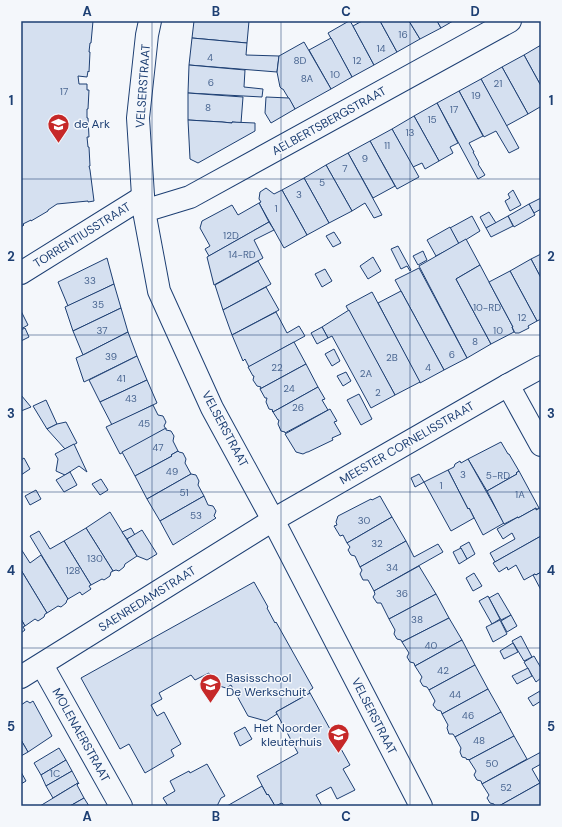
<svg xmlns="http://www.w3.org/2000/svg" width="562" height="827" font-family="'DM Sans',sans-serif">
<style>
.building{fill:#d5e0f0;stroke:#1d3f73}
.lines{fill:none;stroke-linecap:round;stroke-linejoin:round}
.minor-casing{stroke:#1d3f73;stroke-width:24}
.minor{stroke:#f4f7fb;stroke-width:22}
.grid{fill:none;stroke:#1d3f73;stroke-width:1;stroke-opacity:0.55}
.labels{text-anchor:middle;stroke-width:3;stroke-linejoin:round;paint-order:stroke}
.number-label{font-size:10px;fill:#4b6792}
.street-label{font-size:12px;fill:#1d3f73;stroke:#f4f7fb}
.poi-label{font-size:12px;fill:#1d3f73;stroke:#f4f7fb;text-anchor:start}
.neatline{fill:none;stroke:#1d3f73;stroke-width:1.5}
.grid-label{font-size:13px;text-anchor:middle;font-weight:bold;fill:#1d3f73}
</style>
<rect width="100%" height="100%" fill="#f4f7fb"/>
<g class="building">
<polygon points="21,21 93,21 91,43 90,43 89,52 90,52 89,72 88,71 87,77 78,76 79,84 87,84 87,90 89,90 88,109 87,109 87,118 88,118 89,137 87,137 88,147 89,147 90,166 89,166 90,170 94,201 88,202 88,201 57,204 48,210 48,211 31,221 31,220 23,224 24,225 21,227"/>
<polygon points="194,21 249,21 247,43 192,38"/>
<polygon points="349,21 350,21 353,26 374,65 352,77 328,33"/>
<polygon points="362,21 380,21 397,52 374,65 353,26"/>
<polygon points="380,21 409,21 420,39 397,52"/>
<polygon points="409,21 437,21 441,28 420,39"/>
<polygon points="437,21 453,21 441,28"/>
<polygon points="192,38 247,43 246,55 279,56 277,72 189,65"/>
<polygon points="331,38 352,77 331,89 309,50"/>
<polygon points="304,42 331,89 295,109 283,89 282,89 280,87 277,72 279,56"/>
<polygon points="541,45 541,86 524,55"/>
<polygon points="524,55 541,86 541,110 540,107 528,114 502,67"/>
<polygon points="189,65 245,70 244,87 263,89 262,97 188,93"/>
<polygon points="502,67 528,114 506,126 481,79"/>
<polygon points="481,79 519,148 509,153 496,131 484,137 459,91"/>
<polygon points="459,91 483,136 469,143 474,152 473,152 479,163 478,164 485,175 478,179 437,103"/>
<polygon points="188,93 243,97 241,123 232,122 232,123 222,122 188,120"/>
<polygon points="266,97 289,98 295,109 271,123 265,113"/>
<polygon points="437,103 458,143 450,147 453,153 439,161 414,116"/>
<polygon points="414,116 439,161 425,169 422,163 413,167 392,129"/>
<polygon points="188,120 222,122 232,123 232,122 255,123 255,131 198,163 190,159"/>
<polygon points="392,129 419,177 397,189 370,141"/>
<polygon points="370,141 395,186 373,198 348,153"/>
<polygon points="348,153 382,215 374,218 365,203 352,211 326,165"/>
<polygon points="326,165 352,211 329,223 304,178"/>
<polygon points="304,178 329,223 307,235 282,190"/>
<polygon points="266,188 274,194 282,190 307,235 284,248 259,203 261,202 259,199 260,192"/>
<polygon points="513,190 521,205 510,211 505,201 510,198 508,194"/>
<polygon points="541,198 541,209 534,213 529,204"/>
<polygon points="259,203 269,222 209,256 205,249 210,246 200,228 202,221 232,205 238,215"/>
<polygon points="529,204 535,215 514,227 508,216"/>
<polygon points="489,212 496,223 486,228 480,217"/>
<polygon points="472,216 480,231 459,244 450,228"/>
<polygon points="508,216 513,226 491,237 486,228"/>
<polygon points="269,222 274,230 254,240 263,258 214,285 207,257"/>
<polygon points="450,227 459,244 436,256 427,240"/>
<polygon points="334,232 341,243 333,247 326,236"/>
<polygon points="466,239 480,265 456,279 491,344 467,358 419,266"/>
<polygon points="398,246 411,270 410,271 407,266 401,269 391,249"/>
<polygon points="423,251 427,260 418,265 413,256"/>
<polygon points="541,254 541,278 531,259"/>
<polygon points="373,257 381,271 368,279 360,266"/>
<polygon points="107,258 114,284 68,306 58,282"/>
<polygon points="531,259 541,278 541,319 537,321 510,271"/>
<polygon points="258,261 271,284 223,310 215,285"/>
<polygon points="480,265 513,327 512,327 514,332 491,344 456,279"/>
<polygon points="419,268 467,358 444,370 395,280"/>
<polygon points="325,269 332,281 322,287 315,274"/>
<polygon points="510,271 537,321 528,326 529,328 519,333 515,333 512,327 513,327 489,282"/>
<polygon points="114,284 121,308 73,331 65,307"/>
<polygon points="266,287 279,310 232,335 223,310"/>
<polygon points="401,291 444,370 420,383 378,303"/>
<polygon points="372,292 420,382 395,395 346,306"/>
<polygon points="121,308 128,332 83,355 73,331"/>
<polygon points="349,310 395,395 371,408 332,336 328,338 322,327"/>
<polygon points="21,311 28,325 21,329"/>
<polygon points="276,312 287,333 299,326 305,336 249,367 245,359 243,361 232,335"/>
<polygon points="322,327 328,338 317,344 311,333"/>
<polygon points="25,328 29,337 21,341 21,330"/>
<polygon points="128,332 137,356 84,382 76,358 85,354"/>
<polygon points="294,342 306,364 260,389 261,387 257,386 253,380 254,376 253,376 248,367"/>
<polygon points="334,349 340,361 332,366 325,354"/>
<polygon points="137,356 147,380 100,402 89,380"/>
<polygon points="306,364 318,387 273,412 272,411 273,410 269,409 266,402 267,398 265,398 260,389"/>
<polygon points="346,372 351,381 343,386 337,376"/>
<polygon points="147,380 157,403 112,425 100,402"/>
<polygon points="318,387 325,399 322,400 328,410 285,433 285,432 281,431 278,424 279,420 278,420 273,412"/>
<polygon points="359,394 372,419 361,425 347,400"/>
<polygon points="21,395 31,407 21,411"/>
<polygon points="46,400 57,424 47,429 33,406"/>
<polygon points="153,405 158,415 163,416 166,422 164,426 166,429 120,454 106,427"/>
<polygon points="330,409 337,421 334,422 341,434 332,438 333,440 308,452 307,452 303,454 296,452 285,434"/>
<polygon points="66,422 77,443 65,449 47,429 57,424"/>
<polygon points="166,428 166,430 171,431 174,436 173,441 178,451 171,455 172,456 135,476 122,452"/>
<polygon points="501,442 508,454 509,454 519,471 516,473 517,474 487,491 468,459"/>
<polygon points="74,444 87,472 79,466 65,475 56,471 58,459 55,454"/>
<polygon points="178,451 179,452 183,453 186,459 185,463 191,474 147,499 135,476 172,456 171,455"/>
<polygon points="24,458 30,469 21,475 21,460"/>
<polygon points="468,459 504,523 483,535 469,508 468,509 448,470 454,467 455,464 460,461 461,463"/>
<polygon points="448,470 468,509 469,508 474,518 451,531 424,482"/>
<polygon points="519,471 539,508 536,510 536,508 518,518 518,517 504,524 487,491 517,474 516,473"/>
<polygon points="70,472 77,485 64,492 56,480"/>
<polygon points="191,474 196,475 199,481 198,485 204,496 160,521 147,499"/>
<polygon points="419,474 424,482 415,487 411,478"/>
<polygon points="101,479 108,490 100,495 92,484"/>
<polygon points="36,490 41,499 30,505 25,496"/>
<polygon points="204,496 208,505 213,506 216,511 214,516 216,518 173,545 160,521"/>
<polygon points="380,496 392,517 347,543 343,535 340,536 334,526 337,525 336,522 338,516 371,499 372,500"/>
<polygon points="536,508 536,510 540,508 541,509 541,536 495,562 490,553 515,539 512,533 503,539 497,529 518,517 518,518"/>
<polygon points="110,512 137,556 125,564 124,567 119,571 116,570 113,571 86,528"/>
<polygon points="392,517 406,541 360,567 355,556 351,555 348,550 350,547 347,543"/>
<polygon points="86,528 113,571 111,572 110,576 104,580 102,579 91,585 64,541"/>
<polygon points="131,528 135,535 127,539 122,532"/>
<polygon points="142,530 157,554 147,560 137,556 127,539"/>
<polygon points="39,531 50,549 64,541 91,585 89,586 91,589 82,595 80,592 68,599 30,536"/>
<polygon points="541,536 541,572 536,575 535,574 533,575 524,580 516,565 508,570 507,567 499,572 493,563"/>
<polygon points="406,541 414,557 438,544 443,552 374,591 368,580 363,580 360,574 362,570 360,567"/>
<polygon points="469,542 475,554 467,559 460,547"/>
<polygon points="461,548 467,559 459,564 453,552"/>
<polygon points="21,549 30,563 41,555 68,599 67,600 66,603 61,607 58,606 47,613 21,570"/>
<polygon points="419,566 436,594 389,619 381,603 377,603 373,597 375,594 374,591"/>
<polygon points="21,570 47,613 45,614 44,617 38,621 35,619 25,626 21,619"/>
<polygon points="541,572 541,590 533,575 535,574 536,575"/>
<polygon points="474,573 482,586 473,591 466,578"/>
<polygon points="254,582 268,607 267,608 275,623 276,622 313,688 309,691 310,693 276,712 277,714 266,721 248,716 231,685 226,688 216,685 209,673 195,680 191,675 159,693 162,699 151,705 157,716 164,712 181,744 171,750 174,756 145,773 129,744 120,749 81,678"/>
<polygon points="498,593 511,615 501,620 489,598"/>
<polygon points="436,594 449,618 402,642 401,640 397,639 394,634 395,630 389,619"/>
<polygon points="488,596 500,619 492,624 479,601"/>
<polygon points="511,615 517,626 507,632 501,621"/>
<polygon points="449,618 462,640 415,666 414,663 410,662 407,657 409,653 402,642"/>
<polygon points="21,619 25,626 23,627 25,630 21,633"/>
<polygon points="500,620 507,634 493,642 486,627"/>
<polygon points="521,636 532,657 524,661 512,641"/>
<polygon points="462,640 475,665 429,690 427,687 423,686 420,681 422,677 415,666"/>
<polygon points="513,643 518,652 504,659 500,651"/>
<polygon points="534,656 541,668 541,678 536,682 524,662"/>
<polygon points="475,665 488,689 442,714 441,711 437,710 433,705 435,701 429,690"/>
<polygon points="528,668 532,676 517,684 512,676"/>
<polygon points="488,689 501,712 455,737 453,734 449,734 447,728 448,725 442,714"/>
<polygon points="540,691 541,701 533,706 528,698"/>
<polygon points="310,693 350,765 343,769 355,790 337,799 331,787 316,795 322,806 284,806 282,803 275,806 268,794 267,795 257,776 298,753 276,712"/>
<polygon points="27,701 30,703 33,701 52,736 28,752 21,740 21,705"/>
<polygon points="501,712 514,736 469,760 468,759 467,760 466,758 462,757 460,752 461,748 455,737"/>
<polygon points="245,727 252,739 240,746 234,733"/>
<polygon points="514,736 527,759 482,784 481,781 477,780 474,775 476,771 469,760"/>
<polygon points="21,740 28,752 21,756"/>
<polygon points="59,748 66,760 41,775 34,763"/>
<polygon points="541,752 541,764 532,769 540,783 499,806 495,806 494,804 490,803 487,798 489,795 482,784"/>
<polygon points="66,760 72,771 46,786 41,775"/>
<polygon points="207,764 225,796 221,798 217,806 168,806 163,798 175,791 170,781 189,771 190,773"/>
<polygon points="72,771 79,784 78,783 53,798 46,786"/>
<polygon points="21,772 26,781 21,784"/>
<polygon points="78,783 78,784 77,785 84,798 70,806 40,806"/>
<polygon points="540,783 541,785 541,806 499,806"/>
<polygon points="262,786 267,795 268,794 275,806 227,806"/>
<polygon points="84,798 89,806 70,806"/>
</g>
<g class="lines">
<defs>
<g id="minor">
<polyline points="150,21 147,35 138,118 144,211 159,291 212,408 273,520 421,806"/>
<polyline points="144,211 190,197 510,21"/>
<polyline points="21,273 143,197"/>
<polyline points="508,385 541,445"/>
<polyline points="42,665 121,806"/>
<polyline points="21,677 273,520 508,385 541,367"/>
</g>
</defs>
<use href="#minor" class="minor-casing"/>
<use href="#minor" class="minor"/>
</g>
<path class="grid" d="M152,21V806M281,21V806M410,21V806M21,179H541M21,335H541M21,492H541M21,648H541"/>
<defs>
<symbol id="school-pin" viewBox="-11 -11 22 30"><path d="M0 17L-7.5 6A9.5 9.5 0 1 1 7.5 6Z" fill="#c62828" stroke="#f4f7fb"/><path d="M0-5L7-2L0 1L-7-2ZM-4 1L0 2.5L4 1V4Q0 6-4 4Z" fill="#fff"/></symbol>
</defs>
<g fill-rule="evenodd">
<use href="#school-pin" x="46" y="112" width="25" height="34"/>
<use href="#school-pin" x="198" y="672" width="25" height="34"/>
<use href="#school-pin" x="326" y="722" width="25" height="34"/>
</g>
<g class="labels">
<g class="number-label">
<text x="403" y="38">16</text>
<text x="381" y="52">14</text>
<text x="210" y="61">4</text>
<text x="300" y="64">8D</text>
<text x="357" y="64">12</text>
<text x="335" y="78">10</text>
<text x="307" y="82">8A</text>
<text x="211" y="86">6</text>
<text x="498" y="87">21</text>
<text x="64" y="95">17</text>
<text x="476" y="99">19</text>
<text x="208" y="111">8</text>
<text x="454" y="113">17</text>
<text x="432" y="123">15</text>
<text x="410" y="136">13</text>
<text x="387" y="149">11</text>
<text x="365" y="162">9</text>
<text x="345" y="172">7</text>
<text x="322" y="186">5</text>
<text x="299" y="198">3</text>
<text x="276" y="212">1</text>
<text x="231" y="239">12D</text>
<text x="242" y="258">14-RD</text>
<text x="90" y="284">33</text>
<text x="98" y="308">35</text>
<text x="487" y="311">10-RD</text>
<text x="522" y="321">12</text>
<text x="102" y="334">37</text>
<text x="498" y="334">10</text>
<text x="475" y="345">8</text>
<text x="452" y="358">6</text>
<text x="111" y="360">39</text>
<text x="392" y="361">2B</text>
<text x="277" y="371">22</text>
<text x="428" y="371">4</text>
<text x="366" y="377">2A</text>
<text x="121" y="382">41</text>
<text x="289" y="392">24</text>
<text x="378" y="396">2</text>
<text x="131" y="402">43</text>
<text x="298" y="411">26</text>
<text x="144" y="427">45</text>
<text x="158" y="451">47</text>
<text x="172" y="475">49</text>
<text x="463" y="478">3</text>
<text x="498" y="479">5-RD</text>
<text x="441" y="489">1</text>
<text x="184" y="496">51</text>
<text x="520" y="498">1A</text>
<text x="196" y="519">53</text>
<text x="364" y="524">30</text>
<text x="377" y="547">32</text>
<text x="95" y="562">130</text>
<text x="392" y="571">34</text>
<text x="73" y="574">128</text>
<text x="402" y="597">36</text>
<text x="417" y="623">38</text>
<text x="431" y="649">40</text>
<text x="443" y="674">42</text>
<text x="455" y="698">44</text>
<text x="468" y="719">46</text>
<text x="479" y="744">48</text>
<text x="492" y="767">50</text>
<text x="55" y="777">1C</text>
<text x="506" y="791">52</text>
</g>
<g class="street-label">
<text transform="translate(143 86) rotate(-86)" y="4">VELSERSTRAAT</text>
<text transform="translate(329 121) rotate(-29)" y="4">AELBERTSBERGSTRAAT</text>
<text transform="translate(82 235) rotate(-32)" y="4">TORRENTIUSSTRAAT</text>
<text transform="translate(225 429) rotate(62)" y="4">VELSERSTRAAT</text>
<text transform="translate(407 443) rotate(-30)" y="4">MEESTER CORNELISSTRAAT</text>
<text transform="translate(147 599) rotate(-32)" y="4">SAENREDAMSTRAAT</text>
<text transform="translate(374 716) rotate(63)" y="4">VELSERSTRAAT</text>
<text transform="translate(81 735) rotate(61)" y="4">MOLENAERSTRAAT</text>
</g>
<g class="poi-label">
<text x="74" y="128">de Ark</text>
<text x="226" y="682">Basisschool<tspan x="226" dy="14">De Werkschuit</tspan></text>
<text x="322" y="732" text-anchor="end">Het Noorder<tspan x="322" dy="14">kleuterhuis</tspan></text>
</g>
</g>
<rect width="562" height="827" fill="none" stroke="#f4f7fb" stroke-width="44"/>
<rect x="22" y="22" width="518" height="783" class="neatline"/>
<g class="grid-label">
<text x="87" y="16">A</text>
<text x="216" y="16">B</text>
<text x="346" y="16">C</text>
<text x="475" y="16">D</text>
<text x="11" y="105">1</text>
<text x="551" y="105">1</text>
<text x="11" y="261">2</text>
<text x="551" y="261">2</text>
<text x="11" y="418">3</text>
<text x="551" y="418">3</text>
<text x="11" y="575">4</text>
<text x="551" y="575">4</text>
<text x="11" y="731">5</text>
<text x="551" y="731">5</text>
<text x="87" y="821">A</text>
<text x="216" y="821">B</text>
<text x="346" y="821">C</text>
<text x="475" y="821">D</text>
</g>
</svg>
